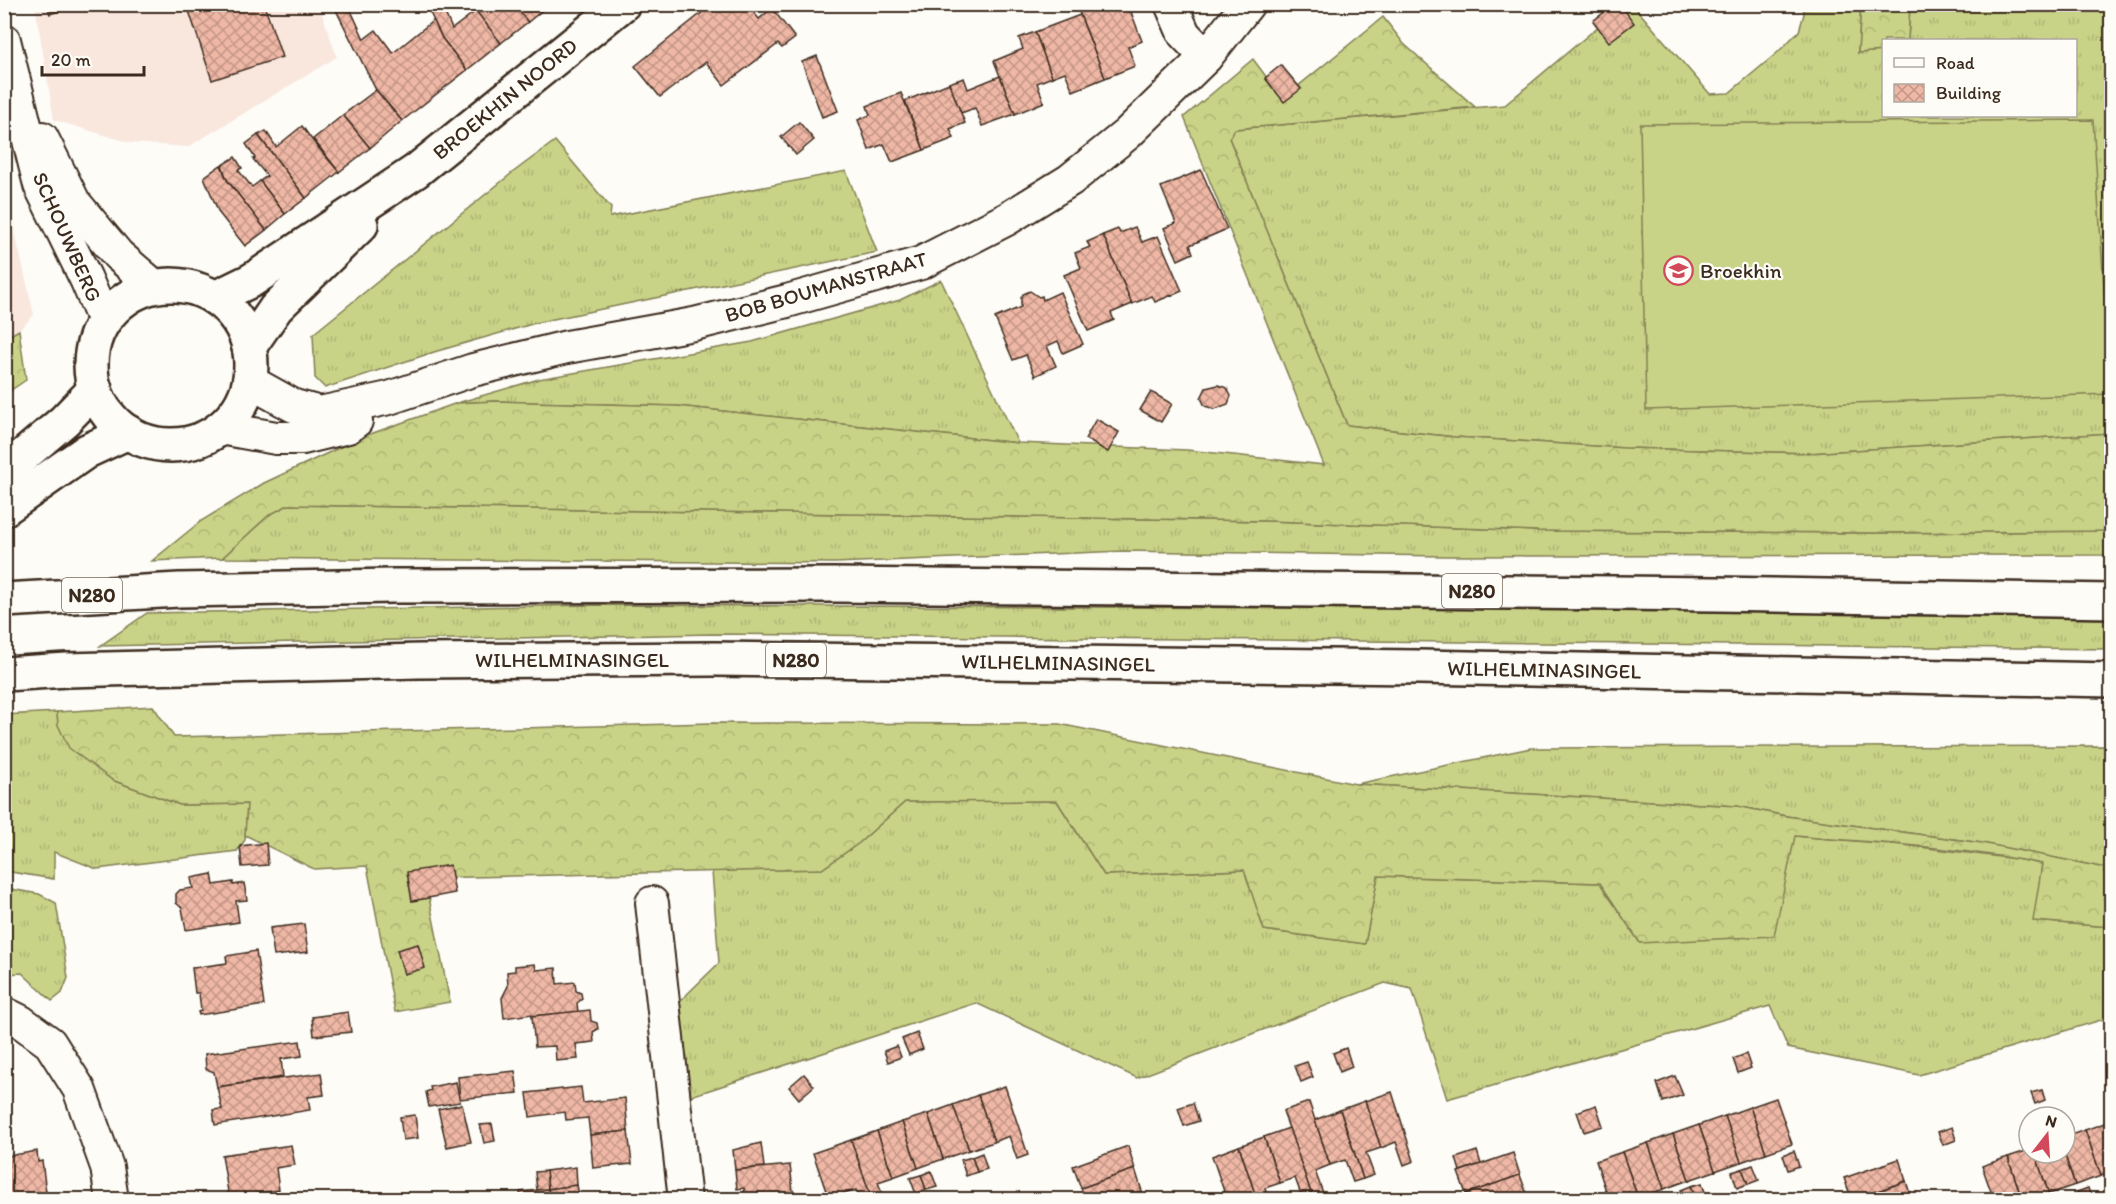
<svg xmlns="http://www.w3.org/2000/svg" width="2116" height="1204" font-family="Itim,sans-serif">
<style>
.built{fill:#f9e7de}
.grass{fill:url(#grass-tufts);stroke:#827e52;stroke-width:1.5}
.forest{fill:url(#forest-crowns);stroke:#827e52;stroke-width:1.5}
.pitch{fill:#c9d387;stroke:#827e52;stroke-width:1.5}
.building{fill:url(#building-cross-hatch);stroke:#3b2a1e;stroke-width:1.5}
.lines{fill:none;stroke-linecap:round;stroke-linejoin:round}
.minor-casing{stroke:#3b2a1e;stroke-width:36}
.tertiary-casing{stroke:#3b2a1e;stroke-width:38}
.primary-casing{stroke:#3b2a1e;stroke-width:38}
.minor{stroke:#fdfcf7;stroke-width:32}
.tertiary{stroke:#fdfcf7;stroke-width:33}
.primary{stroke:#fdfcf7;stroke-width:33}
.labels{text-anchor:middle;stroke-width:4.5;stroke-linejoin:round;paint-order:stroke}
.shield{fill:#fdfcf7;stroke:#75695f;stroke-width:1.5}
.shield-label{font-size:20px;font-weight:bold;fill:#3b2a1e}
.street-label{font-size:21px;fill:#3b2a1e;stroke:#fdfcf7}
.poi-label{font-size:21px;fill:#3b2a1e;stroke:#fdfcf7;text-anchor:start}
</style>
<defs>
<pattern id="grass-tufts" width="24" height="20" patternUnits="userSpaceOnUse" patternTransform="scale(1.5)"><rect width="24" height="20" fill="#c9d387"/><path d="M3 7l-1-3M5 7V3M7 7l1-3M15 17l-1-3M17 17v-4M19 17l1-3" fill="none" stroke="#aeb574"/></pattern>
<pattern id="forest-crowns" width="20" height="18" patternUnits="userSpaceOnUse" patternTransform="scale(1.5)"><rect width="20" height="18" fill="#c9d387"/><path d="M2 6a3 3 0 1 1 6 0M12 15a3 3 0 1 1 6 0" fill="none" stroke="#aeb574"/></pattern>
<pattern id="building-cross-hatch" width="8" height="8" patternUnits="userSpaceOnUse" patternTransform="scale(1.5)"><rect width="8" height="8" fill="#efb7a5"/><path d="M0 0l8 8M0 8l8-8" fill="none" stroke="#c39586"/></pattern>
</defs>
<rect width="100%" height="100%" fill="#fdfcf7"/>
<filter id="ink" filterUnits="userSpaceOnUse"><feTurbulence type="fractalNoise" baseFrequency=".0167" numOctaves="2"/><feDisplacementMap in="SourceGraphic" scale="12" xChannelSelector="R" yChannelSelector="G"/><feConvolveMatrix kernelMatrix="1 2 1 2 8 2 1 2 1" color-interpolation-filters="sRGB"/></filter>
<g filter="url(#ink)">
<g class="built">
<polygon points="35,5 319,5 337,57 188,147 131,143 54,120"/>
<polygon points="4,185 34,315 19,330 5,338"/>
</g>
<g class="grass">
<polygon points="1625,4 1633,5 1710,94 1729,93 1777,53 1799,31 1804,14 1803,5 1861,5 1858,53 1883,51 1884,116 2076,116 2076,40 1908,40 1910,5 2111,5 2111,433 1810,453 1625,448 1455,437 1347,425 1229,138 1235,129 1505,105"/>
<polygon points="555,141 611,208 610,217 846,171 877,252 539,322 434,352 325,388 315,378 313,334 512,173"/>
<polygon points="941,280 1018,443 677,406 495,401 457,403 539,379 752,342 900,300"/>
<polygon points="288,505 1268,521 1538,531 1877,533 2112,531 2111,555 1446,556 1124,551 835,563 222,558 269,515"/>
<polygon points="593,605 1345,608 2112,615 2111,649 713,634 100,646 147,613"/>
<polygon points="57,712 58,725 112,780 180,805 247,804 245,840 237,851 97,869 54,852 54,879 5,871 4,715"/>
<polygon points="2111,746 2111,869 1982,843 1786,816 1737,806 1356,784 1531,748"/>
<polygon points="1039,800 1057,801 1104,875 1245,870 1264,930 1365,944 1378,876 1600,883 1640,943 1794,836 1903,845 2016,859 2042,864 2034,921 2111,927 2111,1017 1919,1075 1788,1048 1770,1006 1447,1099 1412,989 1385,983 1137,1078 976,1003 688,1097 676,1005 719,963 712,871 822,869 859,843 905,802"/>
<polygon points="5,888 39,894 56,903 68,978 62,993 52,1001 22,973 5,974"/>
</g>
<g class="forest">
<polygon points="1861,5 1910,5 1908,40 1884,40 1883,51 1858,53"/>
<polygon points="1383,17 1404,44 1475,107 1235,129 1229,138 1347,425 1455,437 1625,448 1810,453 2111,433 2111,531 1877,533 1538,531 1268,521 288,505 269,515 222,558 152,561 201,521 264,483 362,437 457,403 495,401 677,406 1018,443 1187,450 1324,465 1184,117 1253,59 1279,94 1298,86"/>
<polygon points="19,330 26,380 5,394 5,338"/>
<path d="M153,706L174,737L712,723L1059,724L1356,784L1737,806L1786,816L1982,843L2111,869V927L2033,921L2042,864C1961,847 1877,843 1795,836L1774,936L1640,943L1600,883L1378,876L1365,944L1264,930L1244,870L1104,875L1057,801L905,802L859,843L822,869L425,878L450,1002L395,1012L367,866L314,869L245,835L247,804L180,805L112,780L69,748L58,725L57,712Z"/>
</g>
<polygon class="pitch" points="2093,120 2111,394 1646,410 1640,124"/>
<g class="building">
<polygon points="47,4 79,4 50,14"/>
<polygon points="190,4 264,4 282,57 212,80 187,5"/>
<polygon points="333,4 348,4 364,39 376,30 393,53 434,20 442,38 467,70 402,121 376,90"/>
<polygon points="426,4 441,4 452,29 477,10 477,12 501,43 467,70 442,38"/>
<polygon points="477,4 513,4 528,22 501,43 477,12 479,7"/>
<polygon points="513,4 550,4 528,22"/>
<polygon points="713,4 747,4 759,19 772,8 795,38 782,48 778,44 724,85 706,62 660,97 635,66"/>
<polygon points="1100,4 1128,4 1142,41 1128,47 1135,66 1105,78 1079,12"/>
<polygon points="1615,4 1620,4 1634,23 1609,42 1593,21"/>
<polygon points="1080,15 1105,78 1073,91 1065,72 1052,77 1035,32"/>
<polygon points="1035,32 1052,77 1037,83 1044,102 1015,114 994,61 1023,49 1019,38"/>
<polygon points="817,56 838,111 822,117 802,62"/>
<polygon points="1281,65 1301,89 1284,102 1265,78"/>
<polygon points="1000,76 1015,114 982,126 975,108 961,113 949,83 964,78 968,89"/>
<polygon points="949,83 965,123 950,129 954,138 924,150 905,101"/>
<polygon points="376,90 402,121 370,148 343,115"/>
<polygon points="901,93 924,150 892,162 884,144 869,150 858,120 870,115 867,106"/>
<polygon points="343,115 370,148 339,172 313,139"/>
<polygon points="799,122 814,140 796,155 781,137"/>
<polygon points="302,126 312,140 339,172 306,198 258,135 266,131 276,147"/>
<polygon points="258,135 306,198 285,214 260,181 267,176 253,159 255,158 246,144"/>
<polygon points="235,157 242,168 238,170 252,187 260,181 285,214 266,230 227,180 222,165"/>
<polygon points="221,165 227,180 266,230 245,246 219,213 204,177"/>
<polygon points="1201,170 1227,229 1190,245 1193,253 1178,260 1164,228 1176,223 1161,187"/>
<polygon points="1135,227 1142,242 1158,236 1182,291 1155,302 1152,296 1132,304 1103,235 1118,229 1120,233"/>
<polygon points="1103,235 1132,304 1111,313 1114,320 1088,331 1064,275 1081,268 1075,253 1090,247 1087,242"/>
<polygon points="1030,291 1039,297 1042,296 1043,300 1060,292 1083,344 1063,353 1058,341 1047,346 1056,366 1035,376 1026,355 1013,360 995,318 1021,307 1021,298 1023,294"/>
<polygon points="1218,385 1227,388 1231,396 1228,404 1215,409 1205,406 1201,398 1206,388"/>
<polygon points="1151,392 1172,404 1161,422 1140,410"/>
<polygon points="1096,419 1119,432 1108,452 1085,439"/>
<polygon points="266,843 268,865 242,867 240,846"/>
<polygon points="450,865 455,893 412,901 407,872"/>
<polygon points="212,874 214,885 233,882 233,885 244,883 247,900 236,901 239,922 186,930 182,908 176,903 176,894 180,890 193,888 191,878"/>
<polygon points="304,924 308,952 274,956 270,928"/>
<polygon points="418,944 425,968 404,974 397,950"/>
<polygon points="256,951 264,1005 199,1015 198,1012 201,1011 199,993 195,993 192,968 227,963 226,956"/>
<polygon points="535,964 536,970 556,968 557,984 575,982 576,991 581,993 582,999 577,1003 578,1012 532,1016 532,1014 504,1018 502,998 508,986 507,972 515,971 515,966"/>
<polygon points="590,1010 591,1021 597,1023 598,1029 593,1032 594,1042 576,1044 578,1059 556,1061 555,1046 535,1047 532,1016"/>
<polygon points="348,1012 351,1032 314,1036 312,1017"/>
<polygon points="917,1033 923,1049 909,1055 902,1039"/>
<polygon points="300,1041 302,1056 281,1059 283,1077 217,1087 214,1072 206,1069 205,1054"/>
<polygon points="897,1046 901,1057 888,1062 884,1051"/>
<polygon points="1346,1048 1352,1067 1340,1072 1333,1053"/>
<polygon points="1746,1054 1751,1068 1738,1073 1733,1059"/>
<polygon points="1307,1062 1313,1077 1301,1082 1295,1066"/>
<polygon points="515,1071 518,1093 460,1099 458,1077"/>
<polygon points="321,1073 324,1095 308,1097 310,1110 215,1125 213,1110 222,1109 217,1087"/>
<polygon points="804,1074 814,1086 799,1099 789,1087"/>
<polygon points="1675,1076 1683,1095 1663,1102 1657,1083"/>
<polygon points="456,1082 460,1102 429,1107 426,1092 431,1090 430,1087"/>
<polygon points="1005,1086 1028,1155 1017,1159 1009,1136 994,1142 978,1095"/>
<polygon points="581,1087 583,1103 625,1098 628,1131 590,1135 588,1118 566,1120 565,1112 530,1117 527,1093"/>
<polygon points="2042,1090 2045,1100 2035,1104 2031,1093"/>
<polygon points="1392,1092 1414,1161 1404,1165 1396,1142 1381,1148 1365,1101"/>
<polygon points="978,1095 994,1142 969,1150 953,1105"/>
<polygon points="1776,1098 1792,1144 1766,1153 1750,1107"/>
<polygon points="1365,1101 1381,1148 1366,1153 1374,1175 1363,1179 1340,1110"/>
<polygon points="1309,1102 1330,1165 1315,1171 1323,1193 1312,1196 1283,1111"/>
<polygon points="1193,1103 1199,1121 1184,1126 1178,1108"/>
<polygon points="462,1104 471,1142 447,1147 438,1109"/>
<polygon points="953,1105 969,1150 943,1159 928,1114"/>
<polygon points="1596,1105 1603,1126 1584,1132 1577,1112"/>
<polygon points="1750,1107 1766,1153 1741,1162 1725,1116"/>
<polygon points="1340,1110 1363,1179 1353,1182 1345,1160 1330,1165 1315,1120"/>
<polygon points="928,1114 943,1159 918,1168 902,1122"/>
<polygon points="415,1115 418,1138 403,1140 400,1117"/>
<polygon points="1725,1116 1741,1162 1715,1171 1699,1125"/>
<polygon points="2110,1121 2112,1172 2101,1176 2085,1130"/>
<polygon points="902,1122 918,1168 893,1177 877,1131"/>
<polygon points="492,1124 495,1141 484,1143 480,1125"/>
<polygon points="1699,1125 1715,1171 1689,1180 1673,1134"/>
<polygon points="1952,1127 1956,1140 1943,1145 1938,1132"/>
<polygon points="1289,1128 1312,1196 1303,1200 1295,1178 1280,1183 1264,1137"/>
<polygon points="2085,1130 2101,1176 2075,1185 2064,1153 2065,1137"/>
<polygon points="628,1131 632,1164 593,1168 590,1135"/>
<polygon points="877,1131 893,1177 878,1182 884,1200 872,1200 851,1140"/>
<polygon points="1673,1134 1689,1180 1664,1189 1648,1143"/>
<polygon points="1264,1137 1280,1183 1265,1188 1268,1200 1257,1200 1239,1146"/>
<polygon points="851,1140 872,1200 860,1200 856,1190 842,1195 844,1200 829,1200 813,1153"/>
<polygon points="761,1143 764,1167 735,1170 733,1150"/>
<polygon points="1648,1143 1664,1189 1638,1198 1622,1152"/>
<polygon points="291,1145 295,1165 276,1168 279,1190 229,1198 222,1155"/>
<polygon points="1128,1146 1135,1169 1081,1188 1073,1166"/>
<polygon points="1239,1146 1257,1200 1245,1200 1243,1196 1227,1200 1212,1156"/>
<polygon points="2029,1150 2029,1153 2035,1153 2049,1194 2034,1200 2022,1200 2008,1157"/>
<polygon points="37,1151 38,1162 42,1161 47,1200 4,1200 4,1166 8,1165 7,1156"/>
<polygon points="1477,1151 1481,1164 1460,1171 1456,1158"/>
<polygon points="1794,1151 1799,1166 1788,1170 1783,1155"/>
<polygon points="1622,1152 1638,1198 1609,1200 1596,1161"/>
<polygon points="982,1153 987,1169 977,1172 972,1157"/>
<polygon points="1513,1153 1520,1175 1466,1194 1458,1172"/>
<polygon points="2035,1153 2064,1153 2075,1185 2049,1194"/>
<polygon points="972,1157 977,1172 966,1176 961,1160"/>
<polygon points="2008,1157 2022,1200 1994,1200 1982,1166"/>
<polygon points="1899,1159 1906,1181 1852,1200 1844,1178"/>
<polygon points="790,1165 794,1200 745,1200 744,1188 737,1189 735,1170"/>
<polygon points="1753,1165 1759,1180 1748,1184 1742,1169"/>
<polygon points="576,1167 577,1185 548,1189 546,1171"/>
<polygon points="1135,1169 1142,1191 1117,1200 1085,1200 1081,1188"/>
<polygon points="1742,1169 1748,1184 1737,1188 1732,1172"/>
<polygon points="546,1171 548,1189 537,1190 535,1172"/>
<polygon points="931,1171 937,1187 926,1190 921,1175"/>
<polygon points="921,1175 926,1190 916,1194 910,1178"/>
<polygon points="1520,1175 1528,1197 1521,1200 1468,1200 1466,1194"/>
<polygon points="1906,1181 1912,1200 1854,1200"/>
<polygon points="1702,1183 1707,1198 1696,1200 1691,1186"/>
<polygon points="577,1185 580,1200 549,1200 548,1189"/>
<polygon points="1691,1186 1696,1200 1685,1200 1681,1190"/>
<polygon points="2088,1188 2092,1200 2080,1200 2077,1192"/>
<polygon points="548,1189 549,1200 521,1200 520,1192"/>
<polygon points="1142,1191 1145,1200 1117,1200"/>
<polygon points="635,1195 635,1200 592,1200 597,1199"/>
</g>
<g class="lines">
<defs>
<g id="minor">
<polyline points="1171,4 1184,34 1206,57"/>
<polyline points="4,40 40,185 86,279 104,321"/>
<polyline points="42,138 74,202 118,255 154,286"/>
<polyline points="249,381 294,406 320,413 389,398 473,370 567,347 694,324 787,301 921,263 1007,219 1070,180 1127,134 1206,57 1248,4"/>
<polyline points="220,428 276,438 303,438 348,427 356,421"/>
<polyline points="652,903 685,1200"/>
<polyline points="4,1013 20,1021 50,1043 79,1089 107,1167 112,1200"/>
</g>
<g id="tertiary">
<circle cx="171" cy="365" r="80"/>
<polyline points="215,298 252,280 416,171 623,4"/>
<polyline points="249,347 276,308 361,225"/>
<polyline points="4,472 64,421 95,389"/>
<polyline points="4,509 87,451 128,432"/>
</g>
<g id="primary">
<polyline points="4,600 179,590 393,586 832,585 1716,594 2112,601"/>
<polyline points="4,674 67,670 420,661 715,659 1419,667 2112,680"/>
</g>
</defs>
<use href="#minor" class="minor-casing"/>
<use href="#tertiary" class="tertiary-casing"/>
<use href="#primary" class="primary-casing"/>
<use href="#minor" class="minor"/>
<use href="#tertiary" class="tertiary"/>
<use href="#primary" class="primary"/>
</g>
</g>
<defs>
<symbol id="school-ring" viewBox="-11 -11 22 22"><circle r="9.5" fill="#fdfcf7" stroke="#d1495b" stroke-width="1.5"/><path d="M0-5L7-2L0 1L-7-2ZM-4 1L0 2.5L4 1V4Q0 6-4 4Z" fill="#d1495b"/></symbol>
</defs>
<g fill-rule="evenodd">
<use href="#school-ring" x="1662" y="254" width="33" height="33"/>
</g>
<g class="labels">
<g class="shield">
<rect x="1442" y="574" width="60" height="34" rx="4.5"/>
<rect x="62" y="578" width="60" height="34" rx="4.5"/>
<rect x="766" y="643" width="60" height="34" rx="4.5"/>
</g>
<g class="shield-label">
<text x="1472" y="598">N280</text>
<text x="92" y="602">N280</text>
<text x="796" y="667">N280</text>
</g>
<g class="street-label">
<text transform="translate(505 99) rotate(-39)" y="7">BROEKHIN NOORD</text>
<text transform="translate(67 237) rotate(66)" y="7">SCHOUWBERG</text>
<text transform="translate(826 287) rotate(-16)" y="7">BOB BOUMANSTRAAT</text>
<text x="572" y="667">WILHELMINASINGEL</text>
<text transform="translate(1058 663) rotate(1)" y="7">WILHELMINASINGEL</text>
<text transform="translate(1544 670) rotate(1)" y="7">WILHELMINASINGEL</text>
</g>
<g class="poi-label">
<text x="1700" y="278">Broekhin</text>
</g>
</g>
<rect width="2116" height="1204" fill="none" stroke="#fdfcf7" stroke-width="24"/>
<rect x="12" y="12" width="2092" height="1180" fill="none" stroke="#3b2a1e" stroke-width="2" filter="url(#ink)"/>
<rect x="1882" y="39" width="195" height="78" fill="#fdfcf7" stroke="#afa8a0" stroke-width="1.5"/>
<rect x="1894" y="58" width="30" height="9" fill="#fdfcf7" stroke="#afa8a0" stroke-width="1.5"/>
<text x="1936" y="69" font-size="18" fill="#3b2a1e">Road</text>
<rect x="1894" y="84" width="30" height="18" fill="url(#building-cross-hatch)" stroke="#afa8a0" stroke-width="1.5"/>
<text x="1936" y="99" font-size="18" fill="#3b2a1e">Building</text>
<g transform="translate(2047 1135) rotate(17)"><circle r="28" fill="#fdfcf7" stroke="#afa8a0" stroke-width="1.5"/>
<path d="M0-4.5L10 22L0 15L-10 22Z" fill="#d1495b"/>
<text y="-9" font-size="16" font-weight="bold" text-anchor="middle" fill="#3b2a1e">N</text>
</g>
<path d="M42 66v9h102v-9" fill="none" stroke="#3b2a1e" stroke-width="3"/>
<text x="51" y="66" font-size="18" fill="#3b2a1e" stroke="#fdfcf7" stroke-width="4.5" paint-order="stroke">20 m</text>
</svg>
